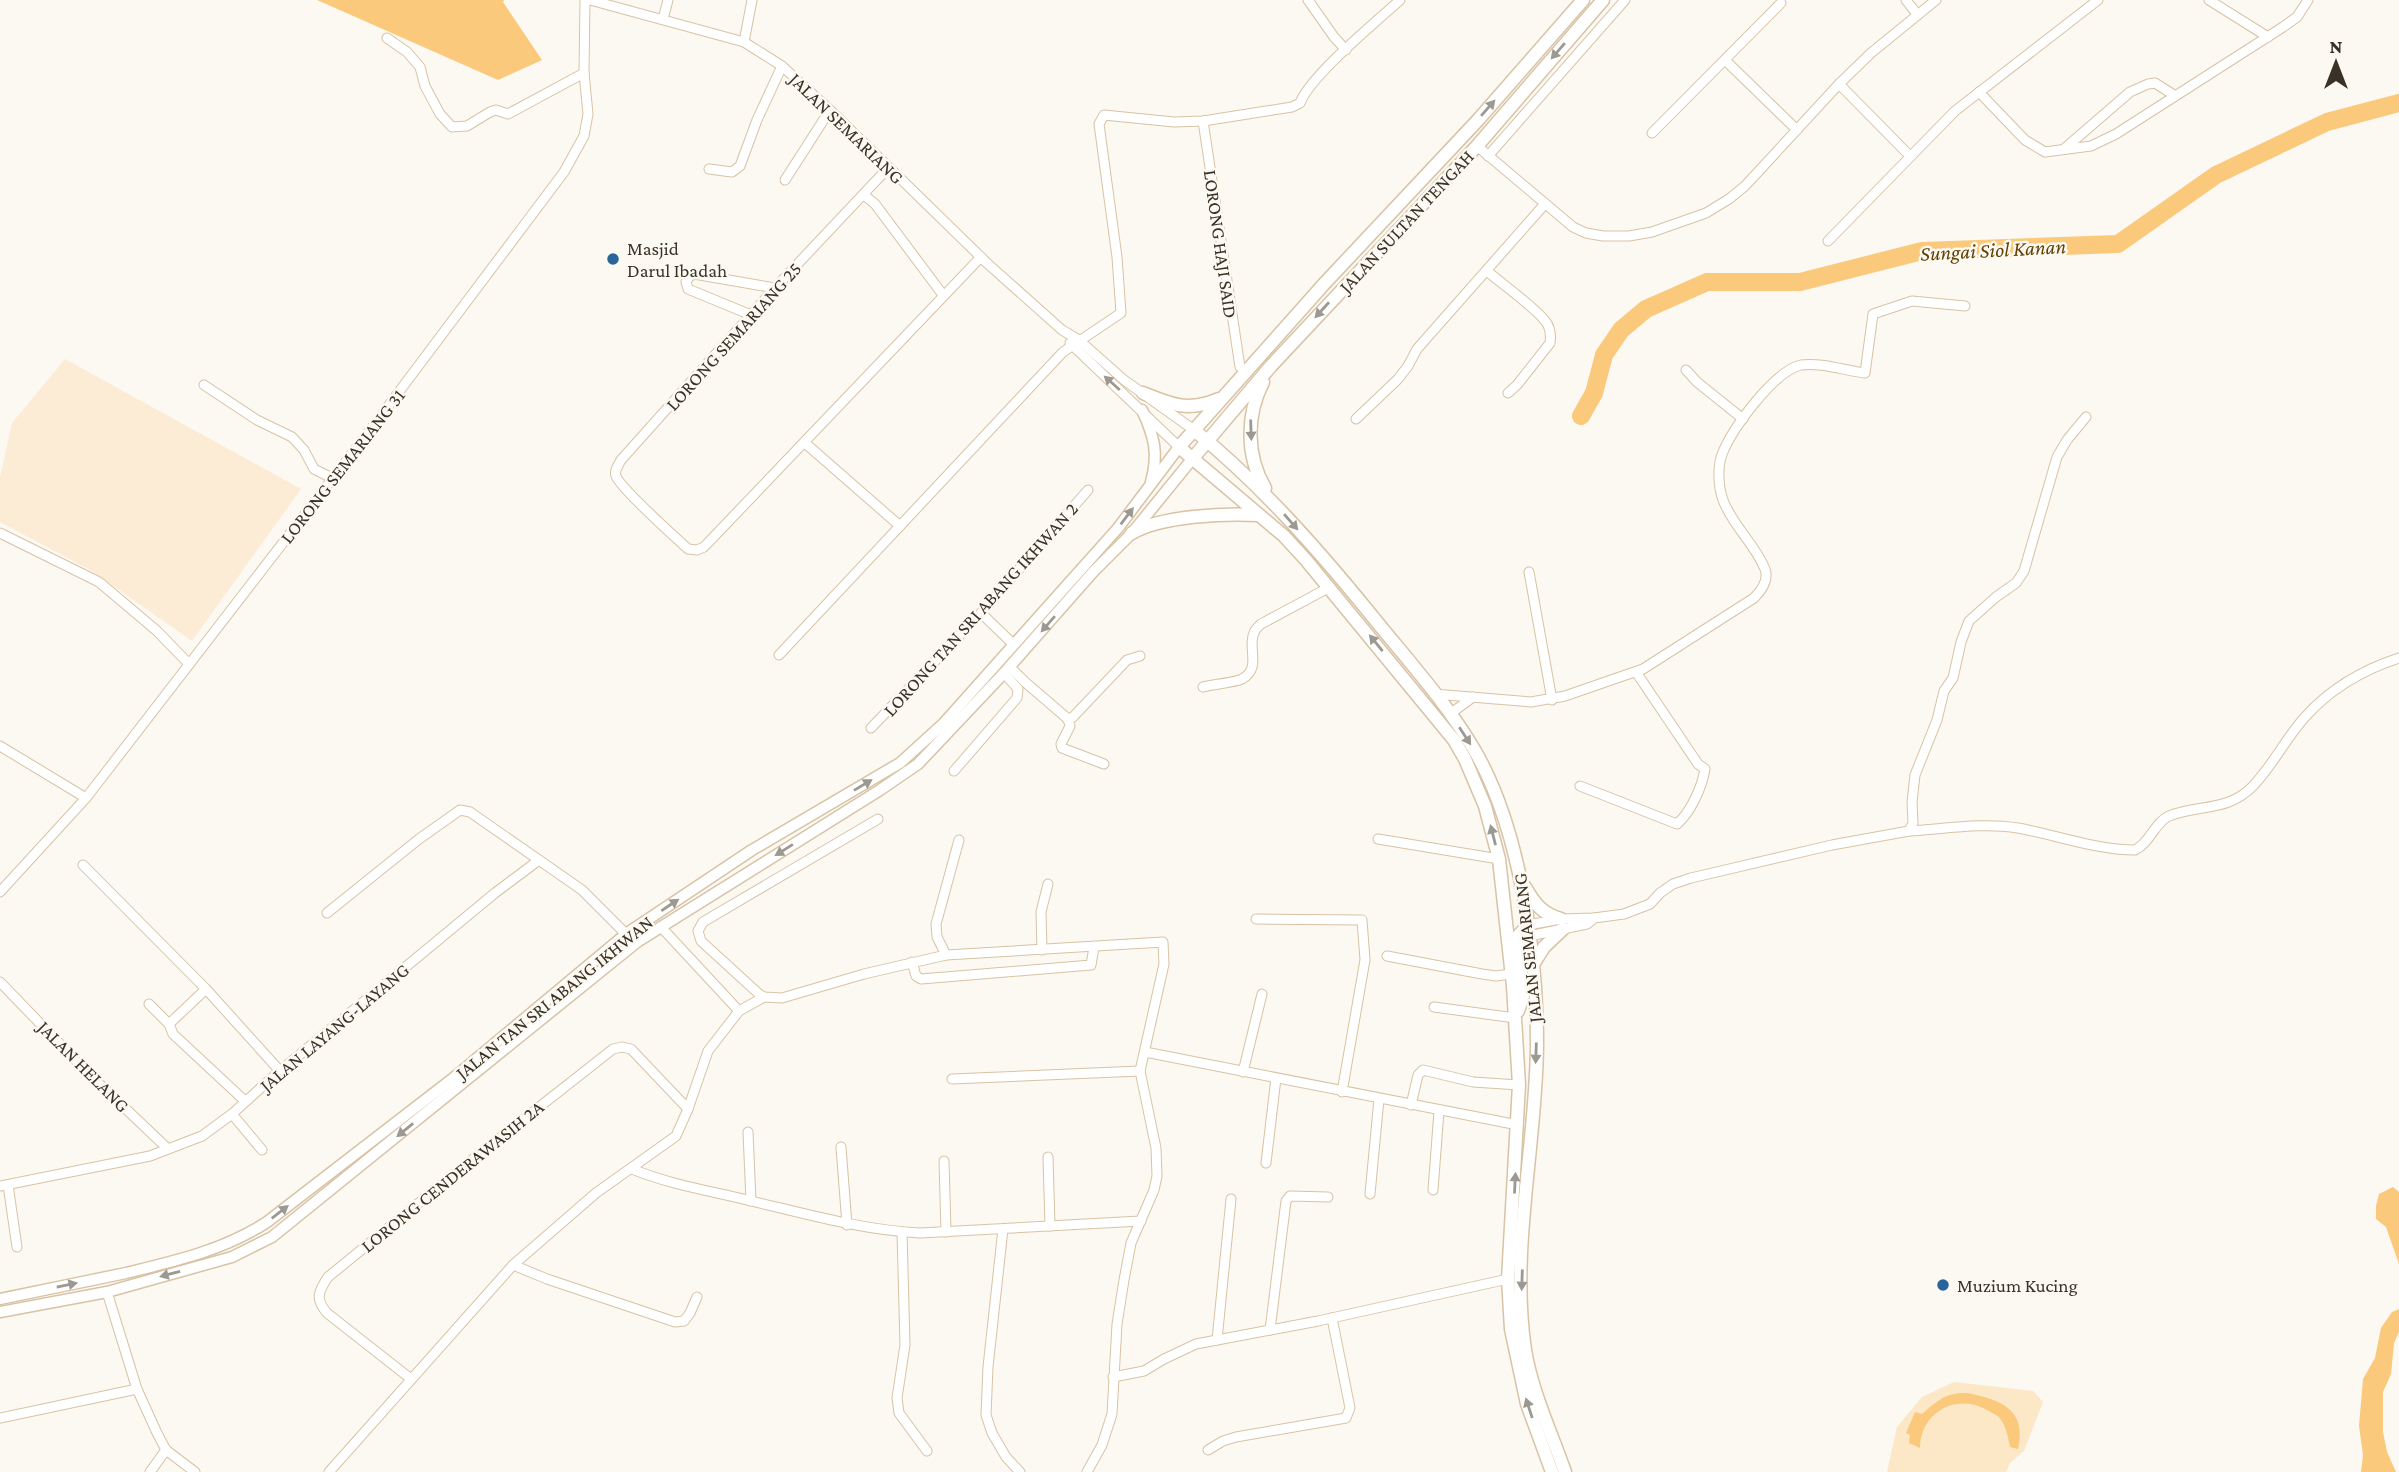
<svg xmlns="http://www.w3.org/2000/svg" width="2399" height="1472" font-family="'Crimson Pro',serif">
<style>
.built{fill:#fcecd6}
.green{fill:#fce7c6}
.water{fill:#fac97b}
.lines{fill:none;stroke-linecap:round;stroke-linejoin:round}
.river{stroke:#fac97b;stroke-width:18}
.minor-casing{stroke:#d8c3a5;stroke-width:11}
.tertiary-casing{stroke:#d8c3a5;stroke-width:13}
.secondary-casing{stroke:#d8c3a5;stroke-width:15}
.minor{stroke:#fff;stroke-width:9}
.tertiary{stroke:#fff;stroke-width:10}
.secondary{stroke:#fff;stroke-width:12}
.oneway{fill:#9c9892}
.poi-dot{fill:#29649b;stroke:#fcf8f2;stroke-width:2.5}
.labels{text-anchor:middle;stroke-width:5;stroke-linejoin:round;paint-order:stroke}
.street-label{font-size:19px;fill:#3a3226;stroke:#fcf8f2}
.poi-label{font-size:19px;fill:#3a3226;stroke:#fcf8f2;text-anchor:start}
.water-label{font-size:21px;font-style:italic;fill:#624200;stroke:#fcf8f2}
</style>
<rect width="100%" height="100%" fill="#fcf8f2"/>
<polygon class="built" points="65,359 301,489 192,641 92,571 0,522 0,477 12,423"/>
<polygon class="green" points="1954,1382 2033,1391 2043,1402 2024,1451 2010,1463 2006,1472 1887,1472 1897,1427 1922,1397"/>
<g class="water">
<polygon points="317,0 504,0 503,2 542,60 498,80"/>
<polygon points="2393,1187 2399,1192 2399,1264 2386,1227 2376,1219 2376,1206 2379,1194"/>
<polygon points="2399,1309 2399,1332 2394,1343 2391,1374 2383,1392 2383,1432 2387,1452 2396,1472 2361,1472 2363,1455 2359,1426 2363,1379 2375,1358 2381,1328 2392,1312"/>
<path d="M1967,1393C2001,1400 2027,1409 2018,1449L2010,1447C2008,1436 2006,1426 1999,1417C1995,1414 1989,1411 1985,1409C1954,1393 1920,1414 1920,1448L1909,1443L1910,1435L1906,1433L1915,1412L1922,1414C1939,1400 1944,1393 1967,1393Z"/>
</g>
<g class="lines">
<polyline class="river" points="1581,416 1594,393 1604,355 1621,330 1646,309 1707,282 1800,282 1922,251 2118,244 2216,175 2327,122 2399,103"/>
<defs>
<g id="minor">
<polyline points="590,0 744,42 782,66 830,110 988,264 1062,330 1079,340 1124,380 1194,430"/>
<polyline points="1308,0 1334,37 1346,50"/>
<polyline points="1906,0 1917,14"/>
<polyline points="2209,0 2268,37"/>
<polyline points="663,19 668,0"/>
<polyline points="387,38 407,52 420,67 425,86 440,114 452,127 467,126 490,112 496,110 508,114 584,73"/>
<polyline points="744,42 752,0"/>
<polyline points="1725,60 1797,130"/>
<polyline points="1839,84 1910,156"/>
<polyline points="1979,92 2025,140 2045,152 2091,146 2116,134 2283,27 2297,17 2308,0"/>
<polyline points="1203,121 1240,367"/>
<polyline points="1652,133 1781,3"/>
<polyline points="1477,146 1573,227 1586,233 1603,236 1629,236 1652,232 1706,213 1729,199 1745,186 1839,84 1871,53 1936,0"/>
<polyline points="2064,149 2130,92 2148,84 2155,83 2174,95"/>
<polyline points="1488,156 1625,0"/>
<path d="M888,168L775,288L621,460C618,466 614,470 616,476C620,488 675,537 688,549L697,550L704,547L981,257"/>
<polyline points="709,169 732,172 740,166 757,120 782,66"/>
<polyline points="785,180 830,110"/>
<polyline points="864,195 875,204 943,295"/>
<polyline points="1828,241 1955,111 2098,0"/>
<path d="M1487,271C1502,284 1536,308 1546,322C1551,329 1551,336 1550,343L1517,385L1508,393"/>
<polyline points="751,315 688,289 686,282 689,277 694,274 775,288"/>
<polyline points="1070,343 1179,447"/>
<polyline points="1686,370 1697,382 1743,419"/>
<polyline points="204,385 257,420 292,437 304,450 314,469 332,478"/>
<polyline points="1356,419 1398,379 1408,366 1417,349 1544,205"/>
<polyline points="805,443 900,526"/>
<polyline points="0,533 99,582 157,631 189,664"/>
<polyline points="1529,572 1552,700"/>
<polyline points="981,613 1013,644"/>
<path d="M779,655L1063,352L1121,313L1117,257L1099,124L1104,115L1174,122L1203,121L1292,107L1300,103C1311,75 1375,23 1400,0"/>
<polyline points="1010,667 1025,682 1068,719 1073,717 1127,660 1140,656"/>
<path d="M1203,687C1210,685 1237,682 1242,679C1262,668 1247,648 1254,633C1255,629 1258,627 1261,624L1330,587"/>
<path d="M1434,694L1531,702L1565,696L1643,669L1754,598C1762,590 1769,580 1765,569C1755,544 1732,525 1723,500C1718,486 1717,465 1723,452C1733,428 1774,371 1801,365C1821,362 1846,371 1865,373L1873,314L1912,301L1965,306"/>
<polyline points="1452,716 1454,711 1473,697"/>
<polyline points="1068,719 1070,726 1061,744 1062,748 1104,764"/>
<polyline points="871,728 981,613 1088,490"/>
<polyline points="0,746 86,798"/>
<polyline points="954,771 1017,698 1018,689 1004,673"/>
<path d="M1580,786L1677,824C1691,812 1702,787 1705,769L1698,764L1636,672"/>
<polyline points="878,819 703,922 698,931 701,941 759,994 764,997 782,998 864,974 946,955 1163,942 1164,964 1140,1071 1156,1148 1157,1176 1154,1190 1131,1243 1124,1280 1117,1324 1112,1414 1102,1445 1087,1472"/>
<path d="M1909,831C1944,829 1983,822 2018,828C2056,835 2096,850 2135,850C2150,843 2155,822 2169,816C2199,804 2228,812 2253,786C2273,765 2286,738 2305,717C2331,688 2362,670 2399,658"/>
<polyline points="1378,839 1499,859"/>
<polyline points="83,865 206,989 280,1071"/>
<polyline points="0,892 86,798 380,417 564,172 584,136 588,114 584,73 585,0"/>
<polyline points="327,913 419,839 460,810 470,812 539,860"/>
<polyline points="1256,919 1362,920 1365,960 1342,1092"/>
<polyline points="1528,925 1561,919 1594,918 1624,914 1650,904 1660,893 1673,884 1691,878 1832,845 1909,831 1913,823 1912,802 1915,775 1937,720 1944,691 1953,678 1961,642 1969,621 1996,597 2016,583 2024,571 2057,457 2067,440 2086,417"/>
<polyline points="661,927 739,1011"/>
<polyline points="1529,936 1587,924 1594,918"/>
<polyline points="1042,950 1041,912 1048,884"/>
<polyline points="946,955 937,937 936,924 959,840"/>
<polyline points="1387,956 1482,974 1496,976 1511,974"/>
<polyline points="912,962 916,976 921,979 1091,965 1094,947"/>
<polyline points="0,982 86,1071 168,1149"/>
<polyline points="149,1004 169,1024 173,1034 245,1101"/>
<polyline points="1434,1007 1515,1018"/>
<polyline points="169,1024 206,989"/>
<polyline points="1145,1052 1518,1125"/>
<polyline points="1243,1072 1262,994"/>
<polyline points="952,1079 1140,1071"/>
<polyline points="1411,1105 1418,1075 1423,1070 1473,1082 1519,1085"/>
<polyline points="232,1114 262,1150"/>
<polyline points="748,1132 751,1201"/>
<polyline points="841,1147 847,1225"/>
<polyline points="1048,1157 1050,1226"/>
<polyline points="944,1161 946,1232"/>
<polyline points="1266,1163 1276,1078"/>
<path d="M632,1169C671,1185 711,1191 751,1201C807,1214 862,1230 920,1233L1141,1221"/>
<polyline points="8,1185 17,1247"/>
<polyline points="0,1186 150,1156 202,1136 232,1114 275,1075 495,893 539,860 582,890 626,934"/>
<polyline points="1433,1190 1439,1111"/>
<polyline points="1370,1194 1379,1099"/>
<polyline points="1003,1229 988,1367 986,1415 992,1433 1006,1457 1020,1472"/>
<polyline points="902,1232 905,1345 897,1398 899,1413 927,1451"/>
<polyline points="513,1265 547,1279 675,1322 684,1321 690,1313 697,1297"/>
<polyline points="107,1292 137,1389 157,1433 166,1450 195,1472"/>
<polyline points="1270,1330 1286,1201 1290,1196 1328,1197"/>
<polyline points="1217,1340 1231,1199"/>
<polyline points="1113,1377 1144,1371 1164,1359 1196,1344 1318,1321 1508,1279"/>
<path d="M411,1379L327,1313C315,1299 318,1292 328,1277L463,1167L613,1049L622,1047L631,1049L688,1109"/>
<polyline points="0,1418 137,1389"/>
<polyline points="1208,1450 1223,1441 1236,1437 1346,1418 1350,1408 1332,1318"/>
<polyline points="150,1472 166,1450"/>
<polyline points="329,1472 513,1265 596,1193 676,1136 688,1109 708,1051 739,1011 764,997"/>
</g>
<g id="tertiary">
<path d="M1142,410C1154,436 1159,453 1151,482"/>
<path d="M0,1299C42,1290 84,1282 126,1273C176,1261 224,1250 267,1222L451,1080L626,934L752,850L900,763L943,724L1118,528L1179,447"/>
<polyline points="0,1312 107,1292 232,1257 272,1237 637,942 880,790 918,764 1004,673 1093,572 1132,533 1193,458"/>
</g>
<g id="secondary">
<path d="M1263,382C1246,415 1246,456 1265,488"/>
<path d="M1143,393C1172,405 1189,412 1219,399"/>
<path d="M1194,430C1259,483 1315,546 1368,611C1404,656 1445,700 1475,751C1521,831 1537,954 1537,1046C1536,1147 1510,1249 1525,1350C1532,1392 1551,1432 1565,1472"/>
<polyline points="1193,458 1271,366 1477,146 1603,0"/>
<path d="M1132,533C1161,516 1225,513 1259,515"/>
<path d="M1525,887C1534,903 1542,914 1561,919"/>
<polyline points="1532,966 1544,947 1563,929"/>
<polyline points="1518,1011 1523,996 1518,936 1528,925"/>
<polyline points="1552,1472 1527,1404 1511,1329 1508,1279 1519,1085 1513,986 1499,859 1485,806 1465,759 1454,740 1306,560 1284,536 1179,447 1324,284 1478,120 1583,0"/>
</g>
</defs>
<use href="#minor" class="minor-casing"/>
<use href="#tertiary" class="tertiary-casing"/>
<use href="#secondary" class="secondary-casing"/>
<use href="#minor" class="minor"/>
<use href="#tertiary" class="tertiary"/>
<use href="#secondary" class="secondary"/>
</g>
<defs><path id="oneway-solid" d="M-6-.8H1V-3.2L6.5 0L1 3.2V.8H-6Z" transform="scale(1.75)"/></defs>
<g class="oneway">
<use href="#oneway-solid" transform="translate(1558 51) rotate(131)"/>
<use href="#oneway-solid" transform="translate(1488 108) rotate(-49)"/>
<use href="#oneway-solid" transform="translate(1322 310) rotate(132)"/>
<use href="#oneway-solid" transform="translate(1112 383) rotate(-138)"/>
<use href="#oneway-solid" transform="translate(1251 430) rotate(88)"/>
<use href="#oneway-solid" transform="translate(1127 516) rotate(-53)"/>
<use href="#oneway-solid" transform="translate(1291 522) rotate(49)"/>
<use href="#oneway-solid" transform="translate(1048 624) rotate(131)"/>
<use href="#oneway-solid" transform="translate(1376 643) rotate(-129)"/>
<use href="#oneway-solid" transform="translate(1465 736) rotate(57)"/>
<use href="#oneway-solid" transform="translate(863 785) rotate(-31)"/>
<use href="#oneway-solid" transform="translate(1493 835) rotate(-104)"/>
<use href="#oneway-solid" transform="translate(784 850) rotate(148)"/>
<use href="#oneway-solid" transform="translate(670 905) rotate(-34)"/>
<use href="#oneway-solid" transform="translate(1536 1053) rotate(92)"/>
<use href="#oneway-solid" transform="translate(405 1130) rotate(141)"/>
<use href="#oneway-solid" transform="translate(1515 1183) rotate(-87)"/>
<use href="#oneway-solid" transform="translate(280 1212) rotate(-38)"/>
<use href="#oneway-solid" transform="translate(170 1274) rotate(165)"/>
<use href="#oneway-solid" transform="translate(1522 1280) rotate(92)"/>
<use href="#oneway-solid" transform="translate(67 1285) rotate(-12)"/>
<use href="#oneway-solid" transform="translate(1529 1408) rotate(-108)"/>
</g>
<g class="poi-dot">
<circle cx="613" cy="259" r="7"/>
<circle cx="1943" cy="1285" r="7"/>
</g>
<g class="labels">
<g class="street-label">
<text transform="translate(847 128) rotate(44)" y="7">JALAN SEMARIANG</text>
<text transform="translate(1406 221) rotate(-47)" y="7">JALAN SULTAN TENGAH</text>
<text transform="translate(1221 244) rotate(82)" y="7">LORONG HAJI SAID</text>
<text transform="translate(733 336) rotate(-48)" y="7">LORONG SEMARIANG 25</text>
<text transform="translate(342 466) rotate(-52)" y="7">LORONG SEMARIANG 31</text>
<text transform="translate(980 609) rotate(-48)" y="7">LORONG TAN SRI ABANG IKHWAN 2</text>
<text transform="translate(1527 948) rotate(-96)" y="7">JALAN SEMARIANG</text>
<text transform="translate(554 997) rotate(-39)" y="7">JALAN TAN SRI ABANG IKHWAN</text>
<text transform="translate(334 1027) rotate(-40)" y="7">JALAN LAYANG-LAYANG</text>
<text transform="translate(84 1066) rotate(45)" y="7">JALAN HELANG</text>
<text transform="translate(452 1176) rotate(-39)" y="7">LORONG CENDERAWASIH 2A</text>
</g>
<g class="poi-label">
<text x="627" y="255">Masjid<tspan x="627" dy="22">Darul Ibadah</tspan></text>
<text x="1957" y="1292">Muzium Kucing</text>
</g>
<g class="water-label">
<text transform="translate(1993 250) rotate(-3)" y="7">Sungai Siol Kanan</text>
</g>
</g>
<g transform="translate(2336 63)" stroke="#fcf8f2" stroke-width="5" paint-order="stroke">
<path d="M0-5L12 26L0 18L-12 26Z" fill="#3a3226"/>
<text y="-10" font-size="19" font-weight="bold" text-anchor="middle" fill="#3a3226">N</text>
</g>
</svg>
